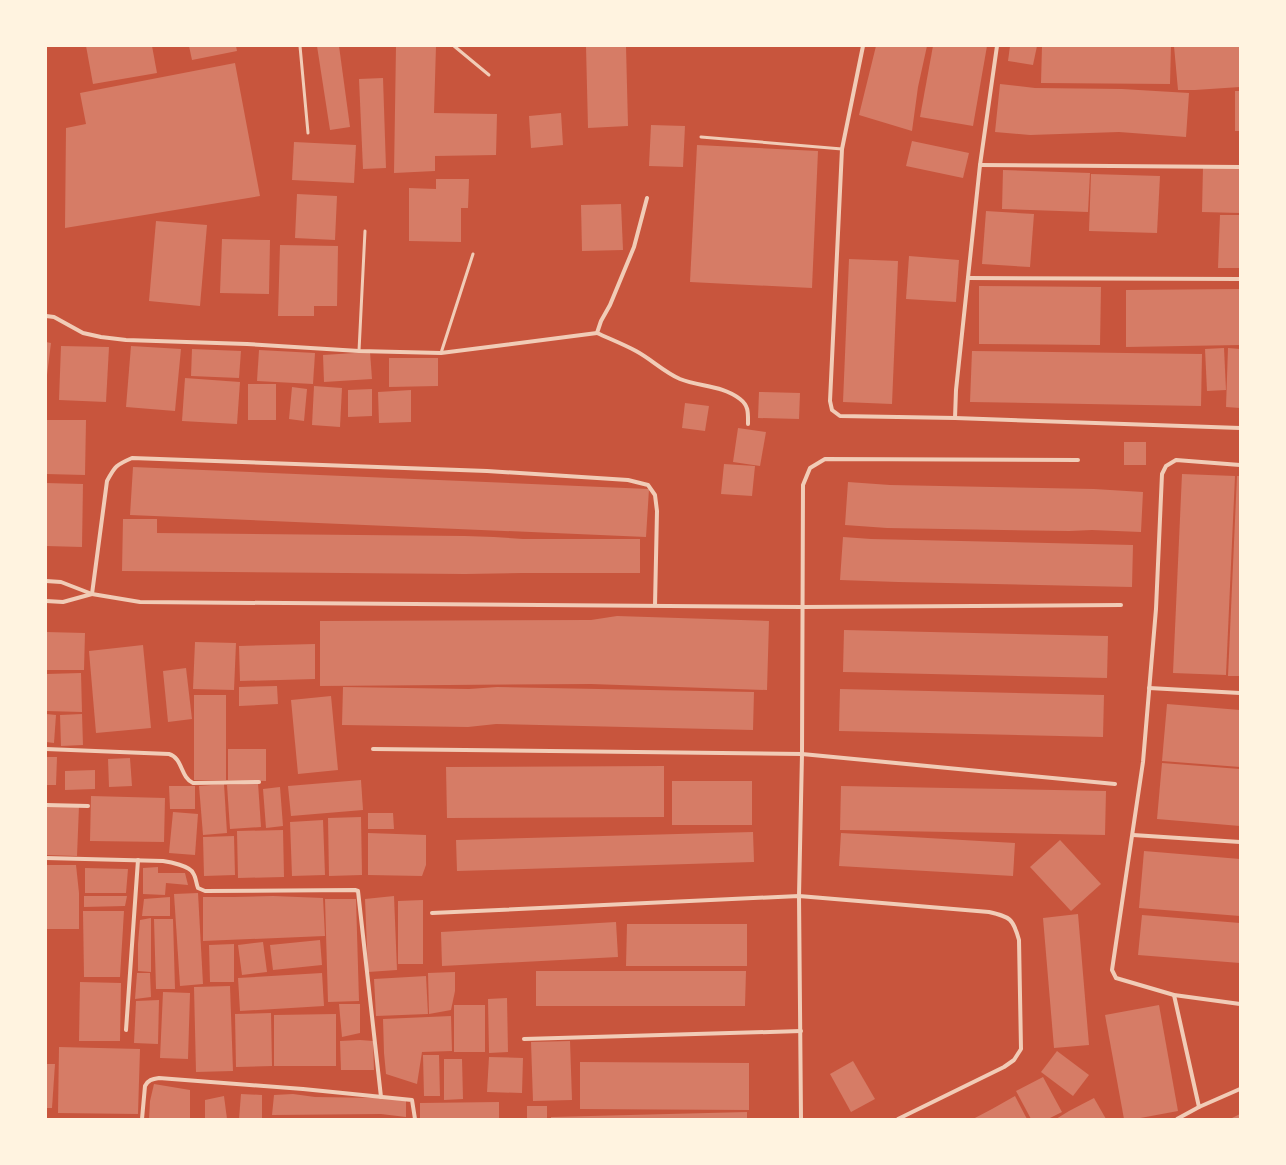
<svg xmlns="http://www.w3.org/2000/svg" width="1286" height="1165" font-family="'Nunito Sans',sans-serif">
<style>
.building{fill:#d67c66}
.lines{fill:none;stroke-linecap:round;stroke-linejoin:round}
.service{stroke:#f1ccb7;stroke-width:3}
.minor{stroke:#f1ccb7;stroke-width:4}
</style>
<rect width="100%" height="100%" fill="#c8553d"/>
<g class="building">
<polygon points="86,46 152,46 157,73 93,84"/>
<polygon points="189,46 236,46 237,51 192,60"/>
<polygon points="317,46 339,46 350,127 330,130"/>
<polygon points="396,46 436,46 434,113 497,114 496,155 435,156 435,171 394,173"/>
<polygon points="586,46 626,46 628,126 588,128"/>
<polygon points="876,46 927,46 918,87 912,131 859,115"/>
<polygon points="933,46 987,46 973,126 920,117"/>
<polygon points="1010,46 1037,46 1033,65 1008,61"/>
<polygon points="1042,46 1171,46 1170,84 1041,83"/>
<polygon points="1174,46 1240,46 1240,87 1195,90 1178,90"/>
<polygon points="235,63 260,196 65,228 66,128 86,124 80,93"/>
<polygon points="383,78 386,168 363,169 359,79"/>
<polygon points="1000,84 1035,88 1122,89 1189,93 1186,137 1119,132 1030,135 995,132"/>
<rect x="1235" y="91" width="5" height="40"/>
<polygon points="561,113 563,145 531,148 529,116"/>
<polygon points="651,125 685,126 683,167 649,166"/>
<polygon points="912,141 969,153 963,178 906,166"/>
<polygon points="294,142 356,145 354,183 292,180"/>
<polygon points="697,145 818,151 812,288 690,282"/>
<polygon points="1203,167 1240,168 1240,213 1202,212"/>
<polygon points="1003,170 1090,173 1088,212 1002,209"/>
<polygon points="1091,174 1160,176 1157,233 1089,231"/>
<polygon points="436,179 469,179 468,208 461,208 461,242 409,241 409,188 436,189"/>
<polygon points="297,194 337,196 335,240 295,238"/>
<polygon points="621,204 623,250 582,251 581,205"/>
<polygon points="986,211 1034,214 1030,267 982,264"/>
<polygon points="1220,215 1240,215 1240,268 1218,268"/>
<polygon points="156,221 207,225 200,306 149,301"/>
<polygon points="222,239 270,240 269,294 220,293"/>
<polygon points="280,245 338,246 337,306 314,306 314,316 278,316"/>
<polygon points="909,256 959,260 956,302 906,299"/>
<polygon points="849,259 898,261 892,404 843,402"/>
<polygon points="979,286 1101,287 1100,345 979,344"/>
<polygon points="1240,289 1240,345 1126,347 1126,290"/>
<polygon points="46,342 51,343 47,375 46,375"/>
<polygon points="61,346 109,347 106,402 59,400"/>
<polygon points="131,346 181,349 175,411 126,407"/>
<polygon points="1224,348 1226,390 1207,391 1205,349"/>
<polygon points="1228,348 1240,349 1240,408 1226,407"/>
<polygon points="192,349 241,351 239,378 191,376"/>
<polygon points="259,350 315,353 313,384 257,381"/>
<polygon points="972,351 1202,354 1201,406 970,402"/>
<polygon points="370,352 372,379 324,382 323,355"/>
<polygon points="389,358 438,358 438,386 389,387"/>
<polygon points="185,378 240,382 237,424 182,421"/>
<rect x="248" y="384" width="28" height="36"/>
<polygon points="314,386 342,388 340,427 312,425"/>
<polygon points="292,387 307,389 304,421 289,419"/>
<polygon points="372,389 372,416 348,417 348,390"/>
<polygon points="411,390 411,422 379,423 378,392"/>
<polygon points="759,392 800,393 799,419 758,418"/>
<polygon points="685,403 709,406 705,431 682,428"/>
<polygon points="46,420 86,420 85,475 46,474"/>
<polygon points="738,428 766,432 760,466 733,462"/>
<rect x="1124" y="442" width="22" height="23"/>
<polygon points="724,464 755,466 752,496 721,494"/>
<polygon points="133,467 649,489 646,537 130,515"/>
<polygon points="1182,474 1235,476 1226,675 1173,673"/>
<polygon points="1237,476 1240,476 1240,676 1228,676"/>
<polygon points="848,482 890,485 1094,489 1143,492 1141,532 1092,530 1069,531 887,528 845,525"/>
<polygon points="46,483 83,484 82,547 46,546"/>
<polygon points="123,519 157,519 157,533 465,536 494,537 523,539 640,539 640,573 522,573 465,574 122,571"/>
<polygon points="843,537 871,539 1133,545 1132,587 898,582 840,580"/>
<polygon points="617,616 769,621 767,690 591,684 320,686 320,621 591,620"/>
<polygon points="844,630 1108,636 1107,678 843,672"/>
<polygon points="46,632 85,633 84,670 46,670"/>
<polygon points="195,642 236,643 234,690 193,689"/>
<polygon points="315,644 315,679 240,681 239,646"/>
<polygon points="143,645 151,728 96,733 89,651"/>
<polygon points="186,668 192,719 168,722 163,671"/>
<polygon points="81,673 82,712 46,711 46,674"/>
<polygon points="277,686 278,704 239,706 239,687"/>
<polygon points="343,687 469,689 497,687 754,692 753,730 496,724 468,727 342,725"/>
<polygon points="840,689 1104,695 1103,737 839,731"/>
<rect x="194" y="695" width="32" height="85"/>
<polygon points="331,696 338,770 298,774 291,700"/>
<polygon points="1167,704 1240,710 1240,767 1162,761"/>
<polygon points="46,714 56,715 54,743 46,742"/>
<polygon points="82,714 83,745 61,746 60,715"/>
<polygon points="228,749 266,749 266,781 228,780"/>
<polygon points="46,757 57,757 56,785 46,785"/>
<polygon points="130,758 132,786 109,787 108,759"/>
<polygon points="1162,763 1240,769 1240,826 1157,819"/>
<polygon points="664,766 664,817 447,818 446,767"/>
<polygon points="95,770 95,789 65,790 65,771"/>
<polygon points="361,780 363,810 291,816 288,786"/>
<rect x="672" y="781" width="80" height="44"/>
<polygon points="258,783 261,827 230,829 227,785"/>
<polygon points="224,784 227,833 203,835 199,786"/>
<polygon points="169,786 195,786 195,809 170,809"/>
<polygon points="841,786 1106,791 1105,835 840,830"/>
<polygon points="280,787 283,826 266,828 263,789"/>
<polygon points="91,796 165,798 164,842 90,841"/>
<polygon points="46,806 79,806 77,856 46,855"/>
<polygon points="173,812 198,814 195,855 169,853"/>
<polygon points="368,813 393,813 394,829 368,829"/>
<polygon points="361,817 362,875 329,876 328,818"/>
<polygon points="323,820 325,875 292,876 290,822"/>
<polygon points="283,830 284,877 238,878 237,831"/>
<polygon points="753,832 754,862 457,871 456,840"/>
<polygon points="368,833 426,835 426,865 422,876 368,875"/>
<polygon points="841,833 1015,843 1013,876 839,866"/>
<polygon points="234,836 235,875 204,876 203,837"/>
<polygon points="1060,840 1101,884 1071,911 1030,867"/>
<polygon points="1144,851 1240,859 1240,916 1139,908"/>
<polygon points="46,865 76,865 79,893 79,929 46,929"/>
<polygon points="158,867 158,873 185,873 188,885 166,883 165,895 143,894 143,868"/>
<polygon points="85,868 128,869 126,893 85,893"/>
<polygon points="198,893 203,984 180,986 174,894"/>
<polygon points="84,896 127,896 125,906 84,907"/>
<polygon points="273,896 323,898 325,936 203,941 203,897 234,897"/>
<polygon points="394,896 397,970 368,972 365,899"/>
<polygon points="170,897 170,916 142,916 144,899"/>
<polygon points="325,899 356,899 359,1001 328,1002"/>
<polygon points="423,900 423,964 398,964 398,901"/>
<polygon points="83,911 124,911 120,977 84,977"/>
<polygon points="1078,914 1089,1045 1054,1048 1043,918"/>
<polygon points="1142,915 1240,923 1240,963 1138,955"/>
<polygon points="151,918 151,972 138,971 138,944 140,920"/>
<polygon points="154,919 173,919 175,989 156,989"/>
<polygon points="616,922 618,957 442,966 441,932"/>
<polygon points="627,924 747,924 747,966 626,966"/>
<polygon points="320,940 322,965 273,970 270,945"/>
<polygon points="263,942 267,972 242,975 238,945"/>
<polygon points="234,944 234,982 210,982 209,945"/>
<polygon points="536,971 746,971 745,1006 536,1006"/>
<polygon points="455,972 455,991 451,1010 429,1014 428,973"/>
<polygon points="137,973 150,973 151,997 135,999"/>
<polygon points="322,973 324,1006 240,1011 238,978"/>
<polygon points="426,976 428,1014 376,1016 374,979"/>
<polygon points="80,982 121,983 120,1041 79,1041"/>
<polygon points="230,986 233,1071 196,1072 194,987"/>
<polygon points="163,992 190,993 188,1059 160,1058"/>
<polygon points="507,998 508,1052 489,1053 488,999"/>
<polygon points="159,1000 158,1044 134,1043 136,1001"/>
<polygon points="339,1004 360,1004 360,1033 342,1037"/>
<rect x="454" y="1005" width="31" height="47"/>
<polygon points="1159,1005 1178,1111 1135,1119 1124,1119 1105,1015"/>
<polygon points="271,1013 272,1066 236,1067 235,1014"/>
<polygon points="336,1014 336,1066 274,1066 274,1015"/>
<polygon points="451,1016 452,1051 422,1052 417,1084 386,1074 384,1053 383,1019"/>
<polygon points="360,1040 373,1041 374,1070 341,1070 340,1041"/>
<polygon points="570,1041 572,1100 533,1101 531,1042"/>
<polygon points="59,1047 140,1049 138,1114 58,1113"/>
<polygon points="1057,1051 1089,1075 1073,1096 1041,1072"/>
<polygon points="423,1055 439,1055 440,1096 424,1096"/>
<polygon points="489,1057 523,1058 522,1093 487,1092"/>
<polygon points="444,1059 462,1059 463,1099 444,1100"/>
<polygon points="853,1061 875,1099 851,1112 830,1074"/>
<polygon points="580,1062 749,1063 749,1110 580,1109"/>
<polygon points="46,1064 55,1064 52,1108 46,1108"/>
<polygon points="1043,1077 1062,1112 1048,1119 1031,1119 1016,1091"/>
<polygon points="154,1084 190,1090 190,1119 149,1119 150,1101"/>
<polygon points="241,1094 262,1095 262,1119 239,1119"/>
<polygon points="293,1094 315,1097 381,1098 406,1101 406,1117 381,1114 272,1115 274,1095"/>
<polygon points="224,1096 227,1119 205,1119 205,1100"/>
<polygon points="1015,1096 1027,1119 973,1119 992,1109"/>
<polygon points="1094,1098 1106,1119 1056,1119 1069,1111"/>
<polygon points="499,1102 499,1119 420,1119 420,1103"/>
<rect x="527" y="1106" width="20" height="13"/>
<polygon points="747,1112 747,1119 551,1119 551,1117"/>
<polygon points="1240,1114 1240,1119 1230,1119"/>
</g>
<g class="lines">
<g class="service">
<polyline points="300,46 308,133"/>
<polyline points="454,46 489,75"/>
<polyline points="701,137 842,149"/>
<polyline points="359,351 365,231"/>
<polyline points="441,353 473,254"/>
</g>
<g class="minor">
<polyline points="863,46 842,149 830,401 832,410 840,416 955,418 1240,428"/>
<polyline points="980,165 1240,167"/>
<polyline points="968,278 1240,279"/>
<polyline points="46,316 54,317 83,333 101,337 126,340 247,344 359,351 441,353 597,333 601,321 610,305 634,247 647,198"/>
<path d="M597,333C610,339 623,344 636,351C651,359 664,372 680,379C700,387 722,385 740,399C749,406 748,413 748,424"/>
<polyline points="955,418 956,390 980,165 997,46"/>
<polyline points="1240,465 1176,460 1166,466 1162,474 1156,609 1143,762 1112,970 1116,978 1174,995 1240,1004"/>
<polyline points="46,581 61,582 92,594 140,602 802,607 1121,605"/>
<path d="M92,594L107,481C115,466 116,465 132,458L487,471L628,480L648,485L655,495L657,511L655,605"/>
<polyline points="46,601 63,602 92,594"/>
<polyline points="1149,688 1240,693"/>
<path d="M46,749L169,754C183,758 180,777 193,783L259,782"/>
<polyline points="373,749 802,754 1115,784"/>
<polyline points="46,805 88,806"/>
<polyline points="1133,835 1240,842"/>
<path d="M46,858L163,861C170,862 190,866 193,873C196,877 196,883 198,888L205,891L355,890L358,891L381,1097"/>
<path d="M432,913L799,896L989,912C1010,917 1013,918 1019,940L1021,1049L1014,1060L1004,1067L898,1119"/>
<polyline points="1174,995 1199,1107"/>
<polyline points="126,1030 138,860"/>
<polyline points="524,1039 801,1031"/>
<path d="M142,1119L145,1086C148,1080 152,1079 159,1078L303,1089L412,1100L415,1119"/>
<polyline points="801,1119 799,896 802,754 803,485 810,468 825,459 1078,460"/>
<polyline points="1177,1119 1199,1107 1240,1089"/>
</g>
</g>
<rect width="1286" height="1165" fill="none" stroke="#fff3e0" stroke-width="94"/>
</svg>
